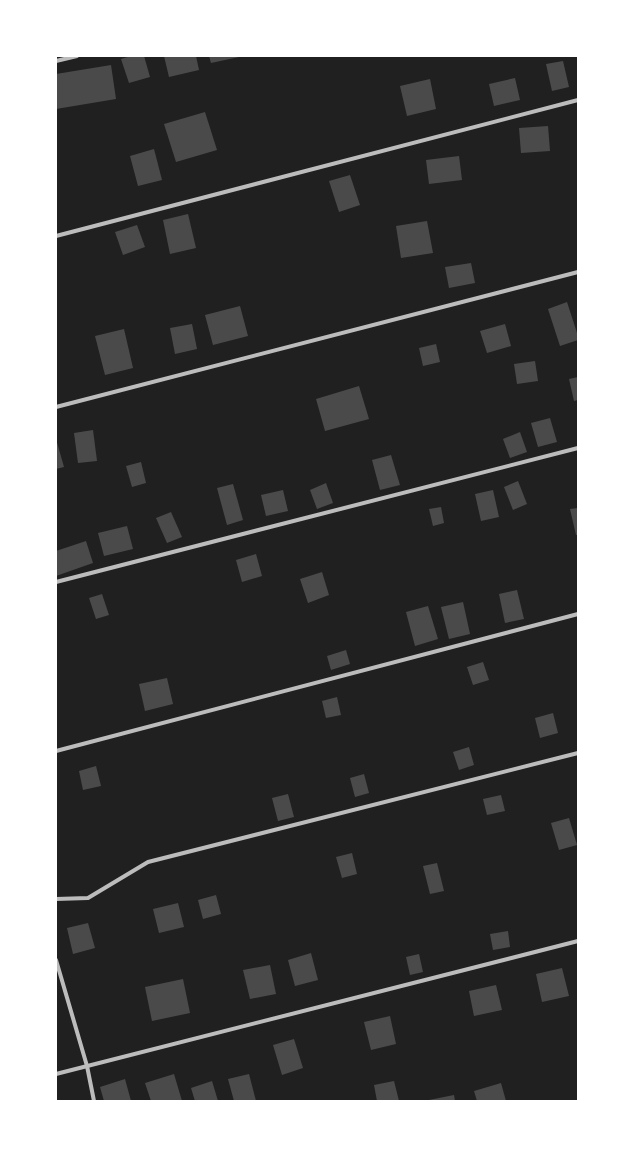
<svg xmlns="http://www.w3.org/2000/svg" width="634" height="1157" font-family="'Open Sans',sans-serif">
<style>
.green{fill:#202020}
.building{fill:#4a4a4a}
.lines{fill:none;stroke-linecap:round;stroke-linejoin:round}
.minor{stroke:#bcbcbc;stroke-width:4}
</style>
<rect width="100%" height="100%" fill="#111"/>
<rect class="green" x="56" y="56" width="522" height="1045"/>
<g class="building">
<polygon points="131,56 144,56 150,77 129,83 121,59"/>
<polygon points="164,56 196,56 199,70 169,77"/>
<polygon points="209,56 238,56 239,57 211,63"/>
<polygon points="563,61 569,87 552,91 546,64"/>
<polygon points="111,65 116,99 56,109 56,74"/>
<polygon points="515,78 520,100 494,106 489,84"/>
<polygon points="430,79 436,109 407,116 400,86"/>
<polygon points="205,112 217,150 176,162 164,124"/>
<polygon points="548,126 550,151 521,153 519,128"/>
<polygon points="154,149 162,180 138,186 130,156"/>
<polygon points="459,156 462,180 429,184 426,160"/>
<polygon points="350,175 360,205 339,212 329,181"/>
<polygon points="188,214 196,248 170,254 163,220"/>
<polygon points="427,221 433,253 401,258 396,226"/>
<polygon points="137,225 145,247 123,255 115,232"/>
<polygon points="471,263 475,283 449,288 445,267"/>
<polygon points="567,302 578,336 578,340 560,346 548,309"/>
<polygon points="240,306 248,336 213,345 205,315"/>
<polygon points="192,324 197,349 175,354 170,328"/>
<polygon points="505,324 511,346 487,353 480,331"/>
<polygon points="124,329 133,368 105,375 95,336"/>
<polygon points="436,344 440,362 423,366 419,348"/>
<polygon points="535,361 538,381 517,384 514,364"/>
<polygon points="578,377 578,400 574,401 569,379"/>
<polygon points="359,386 369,419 325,431 316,399"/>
<polygon points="550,418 557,442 538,447 531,423"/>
<polygon points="93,430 97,461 78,463 74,433"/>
<polygon points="520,432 527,452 510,458 503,439"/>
<polygon points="56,439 64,467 56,469"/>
<polygon points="391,455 400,485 380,490 372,460"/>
<polygon points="141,462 146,483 132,487 126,466"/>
<polygon points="518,481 527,504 513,510 504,487"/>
<polygon points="326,483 333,503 317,509 310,490"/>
<polygon points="233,484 243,520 227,525 217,488"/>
<polygon points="283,490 288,511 266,516 261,495"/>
<polygon points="493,490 499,517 481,521 475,494"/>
<polygon points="441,507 444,523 433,526 429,509"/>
<polygon points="578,508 578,535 576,535 570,509"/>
<polygon points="171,512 182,537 167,543 156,518"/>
<polygon points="127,526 133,549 104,556 98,533"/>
<polygon points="86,541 93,563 56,576 56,551"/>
<polygon points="256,554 262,576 242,582 236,560"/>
<polygon points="322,572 329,595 308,603 300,579"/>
<polygon points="517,590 524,619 505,623 499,594"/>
<polygon points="102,594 109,615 96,619 89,598"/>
<polygon points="463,602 470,634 449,639 441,607"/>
<polygon points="428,606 438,639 415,646 406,612"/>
<polygon points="346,650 350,664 331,670 327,656"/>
<polygon points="483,662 489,680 473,685 467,667"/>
<polygon points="167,678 173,704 145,711 139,684"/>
<polygon points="337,697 341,715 326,718 322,701"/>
<polygon points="553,713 558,733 540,738 535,718"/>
<polygon points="469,747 474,765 459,770 453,752"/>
<polygon points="96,766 101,786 83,790 79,771"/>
<polygon points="364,774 369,793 355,797 350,778"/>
<polygon points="288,794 294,817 278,821 272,798"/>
<polygon points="501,795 505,811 487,815 483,799"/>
<polygon points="569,818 577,845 559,850 551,823"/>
<polygon points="352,853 357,874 342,878 336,857"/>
<polygon points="437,863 444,891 430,894 423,866"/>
<polygon points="216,895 221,914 203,919 198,900"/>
<polygon points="178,903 184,927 159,933 153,909"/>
<polygon points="88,923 95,948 73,954 67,928"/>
<polygon points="508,931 510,947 493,950 490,934"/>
<polygon points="311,953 318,980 295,986 288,960"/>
<polygon points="419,954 423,972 410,975 406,957"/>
<polygon points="270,965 276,994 250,999 243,970"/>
<polygon points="562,968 569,996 542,1002 536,974"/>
<polygon points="183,979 190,1013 152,1021 145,987"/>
<polygon points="496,985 502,1010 474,1016 469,991"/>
<polygon points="390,1016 396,1044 371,1050 364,1022"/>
<polygon points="294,1039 303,1068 282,1075 273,1045"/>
<polygon points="174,1074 182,1101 151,1101 145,1083"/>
<polygon points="249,1074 256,1101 234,1101 228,1079"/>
<polygon points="125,1079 131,1101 104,1101 100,1087"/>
<polygon points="212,1081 218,1101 195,1101 191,1088"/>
<polygon points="394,1081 399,1101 377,1101 374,1085"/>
<polygon points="501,1083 506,1101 477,1101 474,1091"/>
<polygon points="454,1095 455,1101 429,1101 429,1100"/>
</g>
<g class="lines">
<g class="minor">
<polyline points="56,61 77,56"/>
<polyline points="56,236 578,100"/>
<polyline points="56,407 578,272"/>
<polyline points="56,582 578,448"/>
<polyline points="56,751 578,614"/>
<polyline points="56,899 88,898 148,862 578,753"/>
<polyline points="56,960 87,1066 94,1101"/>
<polyline points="56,1074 578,941"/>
</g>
</g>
<rect width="634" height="1157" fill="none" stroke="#ffffff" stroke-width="114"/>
</svg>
